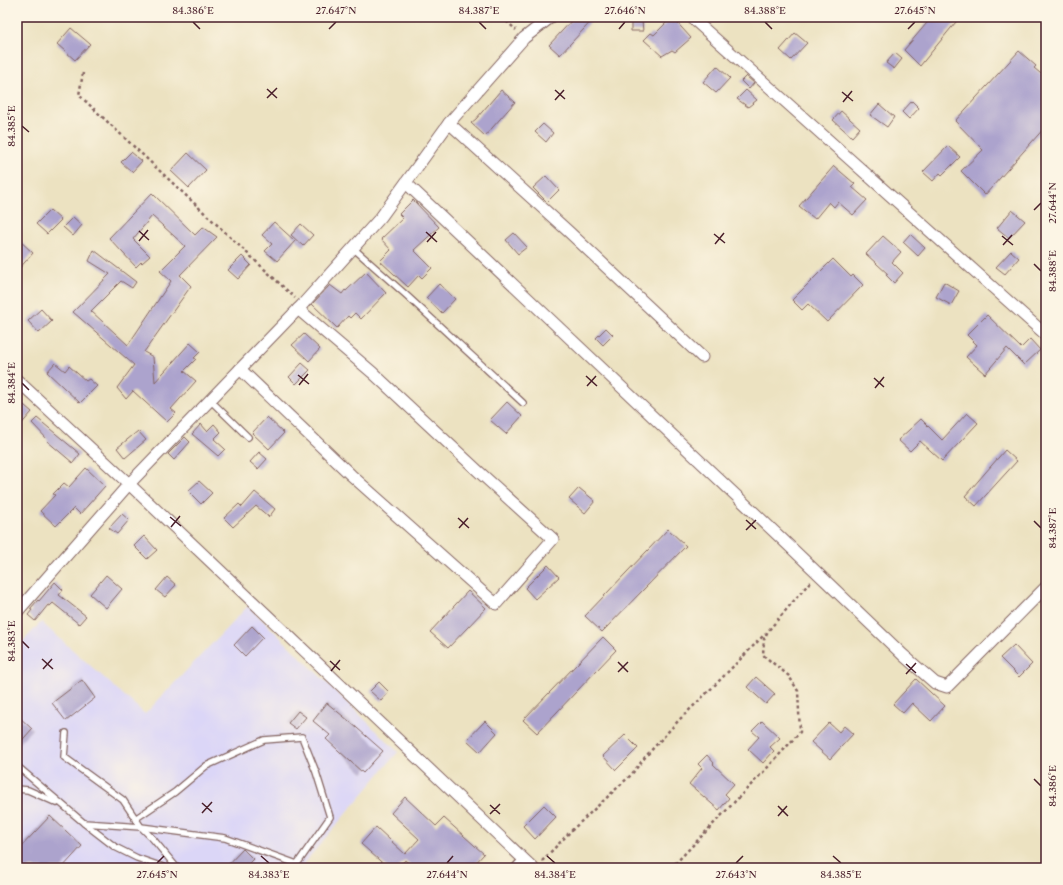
<svg xmlns="http://www.w3.org/2000/svg" width="1063" height="885" font-family="'Libre Caslon Text',serif">
<style>
.built{fill:#dbd6f7;fill-rule:evenodd}
.building{fill:#aca3cd}
.lines{fill:none;stroke-linecap:round;stroke-linejoin:round}
.service-casing{stroke:#836360;stroke-width:8}
.minor-casing{stroke:#836360;stroke-width:13}
.path{stroke:#836360;stroke-width:2.5;stroke-dasharray:3 3;stroke-linecap:butt}
.service{stroke:#fff;stroke-width:5.5}
.minor{stroke:#fff;stroke-width:11}
.ticks{fill:none;stroke:#4a1f2b;stroke-width:1.5}
.neatline{fill:none;stroke:#4a1f2b;stroke-width:1.5}
.ticks-label{font-size:10px;text-anchor:middle;fill:#4a1f2b}
</style>
<rect width="100%" height="100%" fill="#fcf5e5"/>
<filter id="ink" filterUnits="userSpaceOnUse"><feTurbulence type="fractalNoise" baseFrequency=".025" numOctaves="2"/><feDisplacementMap in="SourceGraphic" scale="8" xChannelSelector="R" yChannelSelector="G"/><feConvolveMatrix kernelMatrix="1 2 1 2 8 2 1 2 1" color-interpolation-filters="sRGB"/></filter>
<filter id="wash" filterUnits="userSpaceOnUse"><feTurbulence type="fractalNoise" baseFrequency=".012" numOctaves="4" result="noise"/><feDisplacementMap in="SourceGraphic" scale="16" xChannelSelector="R" yChannelSelector="G"/><feGaussianBlur stdDeviation="0.9" result="paint"/><feColorMatrix in="noise" values="0 0 0 0 0 0 0 0 0 0 0 0 0 0 0 0 0 1.4 0 .05"/><feComposite in="paint" operator="in"/></filter>
<g filter="url(#wash)">
<rect width="100%" height="100%" fill="#ece2c1"/>
<path class="built" d="M248,606L398,752L300,868H62L82,846L50,816L17,851V746L32,729L17,715V648L41,622L145,714ZM252,626L263,637L245,655L234,645ZM82,680L95,698L66,721L52,703ZM346,718L382,751L363,773L326,739Z"/>
<g id="blocks">
<g class="building">
<polygon points="575,17 595,17 560,55 549,45"/>
<polygon points="672,17 691,38 675,52 672,50 662,56 644,40 651,33 654,35"/>
<polygon points="932,17 960,17 920,66 904,50"/>
<polygon points="642,21 643,31 631,31 631,22"/>
<polygon points="71,28 90,44 75,60 57,44"/>
<polygon points="795,33 807,43 791,60 780,50"/>
<polygon points="1019,51 1036,66 1034,68 1046,78 1046,126 985,195 961,171 983,150 955,121"/>
<polygon points="895,53 902,59 894,69 886,63"/>
<polygon points="717,66 730,78 716,93 703,82"/>
<polygon points="746,76 754,83 749,89 741,81"/>
<polygon points="501,90 515,102 485,136 471,123 476,119"/>
<polygon points="746,90 757,100 748,107 737,99"/>
<polygon points="912,101 919,108 909,119 902,112"/>
<polygon points="879,104 894,117 887,127 870,115"/>
<polygon points="841,111 860,128 852,137 833,120"/>
<polygon points="543,124 553,133 546,142 535,132"/>
<polygon points="948,146 960,157 942,175 940,173 933,181 923,172"/>
<polygon points="131,152 142,161 132,172 121,162"/>
<polygon points="188,153 206,170 189,188 171,171"/>
<polygon points="834,166 855,184 852,187 867,200 853,215 838,202 834,207 829,202 815,219 799,206"/>
<polygon points="546,176 559,190 547,202 533,188"/>
<polygon points="152,193 195,235 203,227 217,237 180,275 191,286 144,352 153,357 155,382 190,343 200,352 194,358 196,359 184,371 196,381 171,409 176,413 167,422 133,391 126,399 117,388 134,365 73,312 110,274 89,261 94,250 136,282 132,288 121,281 91,311 128,345 171,281 160,271 185,246 152,216 133,239 150,256 142,263 141,262 136,267 109,238"/>
<polygon points="413,200 439,227 414,250 432,268 422,278 419,275 408,287 380,261 391,250 381,239 403,218 399,214"/>
<polygon points="50,210 61,220 47,234 36,224"/>
<polygon points="1012,210 1025,221 1009,238 997,228"/>
<polygon points="73,217 82,225 73,236 63,227"/>
<polygon points="274,222 295,241 277,261 265,251 272,244 262,235"/>
<polygon points="301,224 313,235 303,246 291,235"/>
<polygon points="514,233 527,247 518,254 506,240"/>
<polygon points="910,234 925,248 918,256 903,242"/>
<polygon points="883,236 901,252 892,262 903,273 894,283 886,275 888,274 866,254"/>
<polygon points="17,238 33,253 17,271"/>
<polygon points="1011,251 1019,258 1005,274 996,267"/>
<polygon points="242,256 251,265 238,279 228,270"/>
<polygon points="833,259 851,277 853,275 863,285 827,322 808,304 802,310 792,300"/>
<polygon points="366,272 386,293 361,319 355,313 350,318 348,316 337,328 312,304 330,285 342,294 345,290 346,291"/>
<polygon points="944,282 959,291 951,305 936,297"/>
<polygon points="439,284 455,299 442,313 426,298"/>
<polygon points="41,309 52,321 39,333 28,321"/>
<polygon points="987,315 1021,348 1030,339 1040,350 1024,365 1007,348 985,374 966,357 977,345 967,335"/>
<polygon points="606,328 613,335 603,345 596,338"/>
<polygon points="304,334 320,349 309,361 292,345"/>
<polygon points="55,363 65,371 69,366 86,381 89,379 97,386 80,403 47,372"/>
<polygon points="302,363 310,370 296,384 289,377"/>
<polygon points="17,399 32,412 17,429"/>
<polygon points="507,402 522,416 506,434 490,420"/>
<polygon points="967,413 978,423 942,461 920,441 910,451 898,440 921,419 942,440"/>
<polygon points="267,417 284,433 269,449 252,433"/>
<polygon points="37,418 80,454 73,463 47,441 48,440 32,423"/>
<polygon points="201,424 207,431 214,424 221,432 214,439 225,449 218,456 192,434"/>
<polygon points="138,431 146,440 125,458 117,448"/>
<polygon points="185,437 190,442 174,460 168,454"/>
<polygon points="1005,450 1017,461 976,506 965,496"/>
<polygon points="259,452 267,459 258,469 250,462"/>
<polygon points="86,468 105,486 80,514 74,508 56,526 40,511 55,495 53,494 64,483 69,487"/>
<polygon points="199,481 212,493 201,504 188,491"/>
<polygon points="579,488 595,501 585,513 569,499"/>
<polygon points="255,492 275,509 269,517 256,506 233,527 224,518 239,504 242,507"/>
<polygon points="122,514 129,520 117,534 109,528"/>
<polygon points="668,529 686,546 602,632 585,616"/>
<polygon points="144,536 157,550 147,559 134,546"/>
<polygon points="548,565 559,577 535,599 525,588"/>
<polygon points="106,575 122,589 106,608 90,594"/>
<polygon points="167,577 176,585 165,597 156,590"/>
<polygon points="55,582 63,590 59,595 86,616 79,624 53,603 50,606 48,605 35,621 28,615 32,610 30,609 38,600 39,601"/>
<polygon points="468,591 486,608 448,648 430,632"/>
<polygon points="252,626 263,637 245,656 234,645"/>
<polygon points="603,637 616,650 537,733 523,720"/>
<polygon points="1014,645 1032,664 1019,677 1000,658"/>
<polygon points="756,677 775,694 766,704 747,687"/>
<polygon points="916,679 945,706 931,721 912,703 903,713 893,704"/>
<polygon points="82,680 95,698 66,721 52,703"/>
<polygon points="379,682 389,692 381,701 370,691"/>
<polygon points="327,703 349,721 383,751 363,773 326,739 330,735 313,721"/>
<polygon points="298,711 306,717 296,729 288,723"/>
<polygon points="17,715 32,729 17,746"/>
<polygon points="485,721 497,733 480,752 467,740"/>
<polygon points="762,721 780,738 770,747 774,751 763,763 748,749 759,737 752,731"/>
<polygon points="829,723 839,732 844,726 853,734 830,759 811,742"/>
<polygon points="625,735 638,748 616,770 603,756"/>
<polygon points="707,755 714,763 713,764 734,784 725,794 729,798 719,810 689,784 702,768 698,764"/>
<polygon points="405,797 436,826 444,818 484,854 471,868 414,868 405,860 398,868 388,868 361,844 376,827 405,854 419,839 391,813"/>
<polygon points="544,805 556,817 535,839 523,826"/>
<polygon points="50,816 82,846 62,868 17,868 17,851"/>
<polygon points="243,849 253,859 244,868 225,868"/>
</g>
</g>
</g>
<g filter="url(#ink)">
<use href="#blocks" fill-opacity="0" stroke="#836360" stroke-width="1"/>
<g class="lines">
<defs>
<g id="service">
<polyline points="353,248 405,294 523,403"/>
<polyline points="210,400 248,437"/>
<polyline points="66,733 64,757 123,800 141,827 225,838 297,864 330,817 316,772 302,737 264,740 206,766 175,792 135,819"/>
<polyline points="17,766 84,823 141,827 153,839 177,868"/>
<polyline points="17,789 28,790 57,803"/>
<polyline points="84,823 115,847 137,858 166,868"/>
<polyline points="514,868 523,858"/>
</g>
<g id="minor">
<polyline points="691,17 1046,335"/>
<polyline points="449,123 569,232 702,357"/>
<polyline points="406,183 782,539 903,655 935,683 947,687 1046,587"/>
<polyline points="240,369 351,475 496,604 553,539 477,470 373,373 298,309"/>
<polyline points="17,380 129,484 533,868"/>
<polyline points="17,612 129,484 302,305 381,217 449,123 524,38 551,17"/>
</g>
</defs>
<use href="#service" class="service-casing"/>
<use href="#minor" class="minor-casing"/>
<g class="path">
<polyline points="502,17 516,30"/>
<polyline points="83,73 79,95 295,298"/>
<polyline points="542,861 572,830 631,775 646,756 679,720 717,683 765,634"/>
<polyline points="671,868 769,766 800,732 798,691 789,676 763,655 764,639 768,631 810,582"/>
</g>
<use href="#service" class="service"/>
<use href="#minor" class="minor"/>
</g>
</g>
<path class="ticks" d="M193,22L200,29M479,22L486,29M765,22L772,29M329,29L336,22M619,29L625,22M908,29L915,22M267,89L277,98M555,90L565,99M842,92L853,101M267,98L277,88M555,100L564,90M843,102L852,91M22,126L29,132M1034,210L1041,203M139,231L149,240M426,232L437,242M714,234L725,243M1002,236L1013,245M139,241L148,230M427,242L436,232M715,244L724,233M1003,245L1012,235M1034,264L1041,271M298,375L309,384M586,376L597,386M874,378L884,387M22,383L29,390M299,385L308,374M587,386L596,376M875,388L884,377M170,517L181,526M458,518L469,528M746,520L756,529M1034,521L1041,528M171,527L180,516M459,528L468,518M746,530L756,520M22,641L29,648M42,659L53,669M330,661L340,670M618,662L628,672M906,664L916,673M43,669L52,659M331,671L340,660M618,672L628,662M906,674L916,663M1034,779L1041,786M202,803L212,812M490,805L500,814M778,806L788,816M202,813L212,802M490,814L500,804M778,816L787,806M261,856L269,863M547,856L555,863M833,856L841,863M157,863L164,856M447,863L453,856M736,863L743,856"/>
<rect width="1063" height="885" fill="none" stroke="#fcf5e5" stroke-width="44"/>
<rect x="22" y="22" width="1019" height="841" class="neatline"/>
<g class="ticks-label">
<text x="193" y="14">84.386°E</text>
<text x="336" y="14">27.647°N</text>
<text x="479" y="14">84.387°E</text>
<text x="625" y="14">27.646°N</text>
<text x="765" y="14">84.388°E</text>
<text x="915" y="14">27.645°N</text>
<text transform="translate(11 126) rotate(-90)" y="4">84.385°E</text>
<text transform="translate(1052 203) rotate(-90)" y="4">27.644°N</text>
<text transform="translate(1052 271) rotate(-90)" y="4">84.388°E</text>
<text transform="translate(11 383) rotate(-90)" y="4">84.384°E</text>
<text transform="translate(1052 528) rotate(-90)" y="4">84.387°E</text>
<text transform="translate(11 641) rotate(-90)" y="4">84.383°E</text>
<text transform="translate(1052 786) rotate(-90)" y="4">84.386°E</text>
<text x="157" y="878">27.645°N</text>
<text x="269" y="878">84.383°E</text>
<text x="447" y="878">27.644°N</text>
<text x="555" y="878">84.384°E</text>
<text x="736" y="878">27.643°N</text>
<text x="841" y="878">84.385°E</text>
</g>
</svg>
